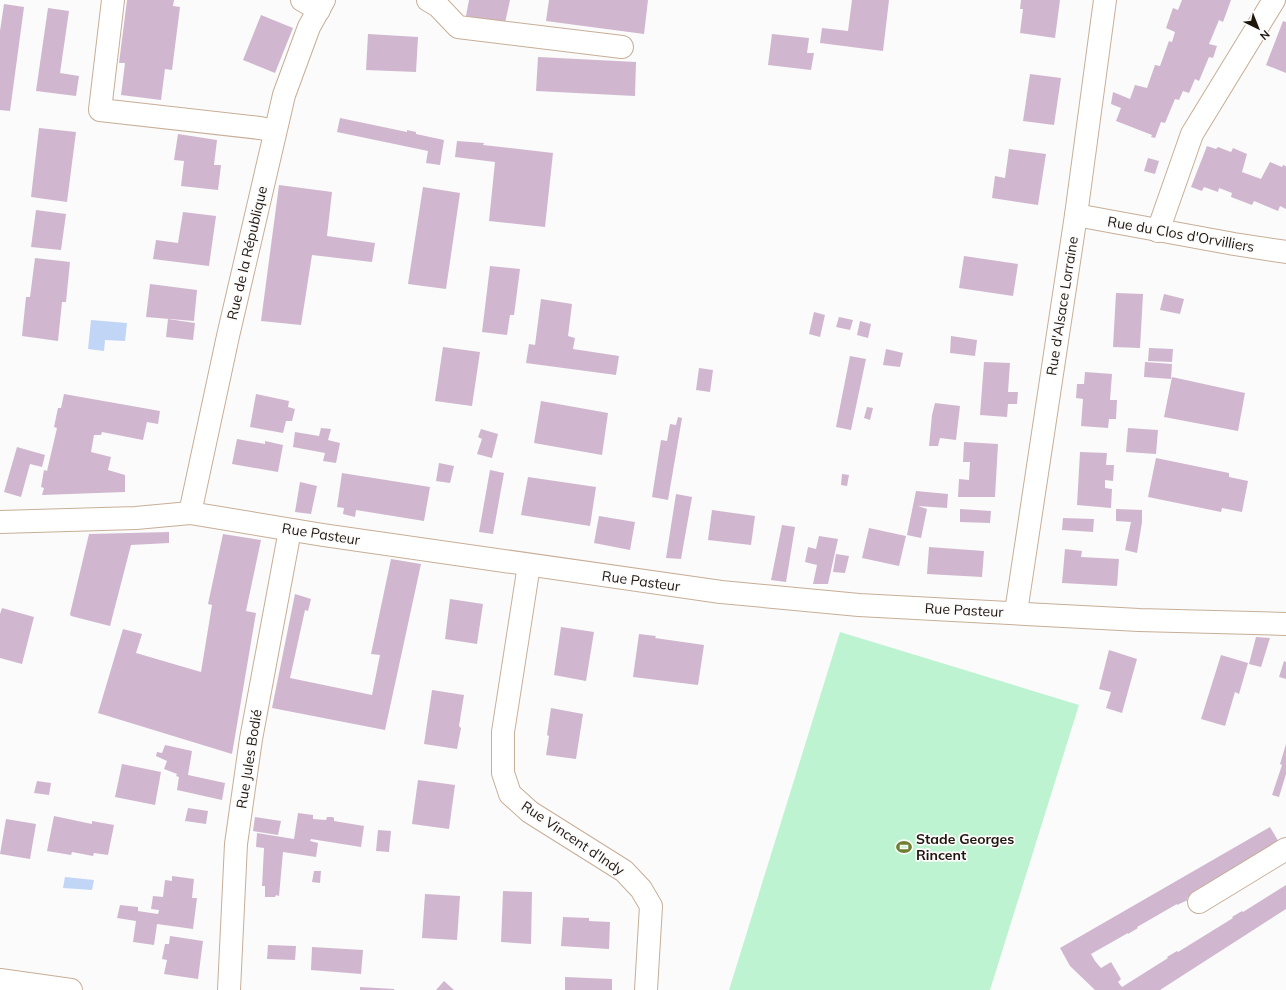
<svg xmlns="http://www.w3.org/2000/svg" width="1286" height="990" font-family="Mulish,sans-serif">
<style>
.green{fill:#bef3d2}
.water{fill:#c1d5f6}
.building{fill:#d0b7cf}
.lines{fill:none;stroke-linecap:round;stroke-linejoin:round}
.minor-casing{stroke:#c7ae97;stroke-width:24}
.minor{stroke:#fff;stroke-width:22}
.labels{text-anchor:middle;stroke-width:3.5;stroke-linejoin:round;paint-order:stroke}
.street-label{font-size:14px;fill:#1f160d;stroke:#fbfbfb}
.poi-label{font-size:14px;font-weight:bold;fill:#1f160d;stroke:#fbfbfb;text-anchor:start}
</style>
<rect width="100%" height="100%" fill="#fbfbfb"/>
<polygon class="green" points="840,632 1079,705 990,990 729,990"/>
<g class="water">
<polygon points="91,320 127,323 125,341 105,340 104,351 88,349"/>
<polygon points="65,877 94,880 92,890 63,888"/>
</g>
<g class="building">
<polygon points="127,0 174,0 173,6 180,7 172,70 165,69 161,100 121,95 125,63 119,63"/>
<polygon points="469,0 510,0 505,23 466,16"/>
<polygon points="549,0 648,0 644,34 546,21"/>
<polygon points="852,0 889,0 883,51 820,43 822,28 848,31"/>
<polygon points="1021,0 1060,0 1055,38 1020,33 1023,9 1020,9"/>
<polygon points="1182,0 1231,0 1223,22 1219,20 1209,44 1217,46 1213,58 1209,57 1199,81 1195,79 1189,93 1183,91 1179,100 1175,99 1165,123 1161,122 1155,138 1151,137 1152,135 1116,121 1121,108 1111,104 1113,92 1130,99 1135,85 1147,88 1155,65 1160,66 1169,41 1172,42 1175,32 1166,28 1173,8 1178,10"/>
<polygon points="4,4 24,7 10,111 0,110 0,31"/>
<polygon points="48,8 69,11 60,73 79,76 76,96 36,91"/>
<polygon points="261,15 293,28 275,73 243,60"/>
<polygon points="1283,21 1286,22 1286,73 1266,65"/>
<polygon points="368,34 418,37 416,72 366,70"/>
<polygon points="772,34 809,38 807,53 814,53 811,70 768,65"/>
<polygon points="538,57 636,62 635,96 536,91"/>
<polygon points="1030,74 1061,78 1054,125 1023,121"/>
<polygon points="340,118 407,132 407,130 416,132 416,134 444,140 440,165 426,163 428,151 337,132"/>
<polygon points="39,128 76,132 67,202 31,197"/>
<polygon points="178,134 217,140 214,165 221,165 218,190 181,186 184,161 174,160"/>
<polygon points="457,141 484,143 483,145 553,153 545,227 489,221 495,162 455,157"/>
<polygon points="1207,146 1216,149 1218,147 1231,152 1233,148 1247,154 1242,172 1261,179 1270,162 1282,167 1283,165 1286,166 1286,209 1280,206 1278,211 1254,201 1252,205 1231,197 1232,193 1219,188 1218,192 1204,187 1202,191 1191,187"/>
<polygon points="1009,149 1046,154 1038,205 992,198 995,176 1005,178"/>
<polygon points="1148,158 1159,161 1155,174 1144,171"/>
<polygon points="279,185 332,192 327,236 375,243 372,262 312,255 301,325 261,321"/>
<polygon points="423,187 460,193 446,289 408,284"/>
<polygon points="36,210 66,214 61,250 31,247"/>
<polygon points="183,212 216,216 209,266 153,259 156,240 178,243"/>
<polygon points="964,256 1018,264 1013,296 959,288"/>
<polygon points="35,258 70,262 66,302 62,302 58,341 22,336 26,297 30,297"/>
<polygon points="490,266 520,269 514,315 510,315 507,335 482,332"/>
<polygon points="150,284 197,290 194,321 146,317"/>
<polygon points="1116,293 1143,294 1140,348 1113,347"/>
<polygon points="1164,294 1184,299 1180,314 1160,310"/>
<polygon points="541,299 572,304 568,336 575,338 573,349 619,356 616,375 526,363 529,344 535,345"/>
<polygon points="814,312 825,315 820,337 809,334"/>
<polygon points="839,317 853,320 850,330 836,327"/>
<polygon points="168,319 195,323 193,340 166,337"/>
<polygon points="860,321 871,324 868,338 857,335"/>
<polygon points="951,336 977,340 975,356 950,353"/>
<polygon points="443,347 480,352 472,406 435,401"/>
<polygon points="1149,348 1173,349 1172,362 1148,361"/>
<polygon points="886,349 903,353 900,367 883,365"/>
<polygon points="850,356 866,359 851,430 836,427"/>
<polygon points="984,362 1010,363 1008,392 1018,392 1017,404 1008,404 1007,417 980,415"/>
<polygon points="1145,362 1172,364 1171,379 1144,377"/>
<polygon points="699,368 713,370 710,392 696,390"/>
<polygon points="1085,372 1112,374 1110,400 1117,400 1116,419 1109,419 1108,428 1081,426 1083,399 1076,398 1077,384 1084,384"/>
<polygon points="1172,377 1245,393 1238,431 1164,417"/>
<polygon points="64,394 160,411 158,424 147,422 143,440 102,432 101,435 94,435 91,452 111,457 108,470 125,475 125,492 42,495 44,488 41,487 44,470 47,471 57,428 54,427 58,408 61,408"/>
<polygon points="256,394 289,401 288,407 295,409 292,421 286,421 283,433 250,427"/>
<polygon points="541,401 608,413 602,455 534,443"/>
<polygon points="935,403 960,406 956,440 940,438 938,446 929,446 932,415"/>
<polygon points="867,407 873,408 870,420 864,418"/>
<polygon points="678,417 682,418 668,500 652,497 661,440 667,441 670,424 676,425"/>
<polygon points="321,428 331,429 328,440 340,443 336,463 323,461 325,453 293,447 295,432 319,436"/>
<polygon points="1128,428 1158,430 1156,454 1126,452"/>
<polygon points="481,429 498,434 492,458 477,454 482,439 478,437"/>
<polygon points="237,439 265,444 265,441 283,445 278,472 232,464"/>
<polygon points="964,442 998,444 995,497 958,497 959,479 969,480 970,462 963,462"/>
<polygon points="17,447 45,455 42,467 30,464 21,497 4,492"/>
<polygon points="1080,452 1107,453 1106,465 1114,465 1113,481 1105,480 1105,488 1112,489 1111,508 1077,505"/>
<polygon points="1156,458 1229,473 1229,477 1248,481 1242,512 1222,508 1221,512 1148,497"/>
<polygon points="439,463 454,466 450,483 436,481"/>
<polygon points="490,470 504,473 493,534 479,532"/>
<polygon points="342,473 430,487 424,521 356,510 355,517 343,514 344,508 337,507"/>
<polygon points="842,474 849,475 847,486 841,485"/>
<polygon points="528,477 596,487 590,526 521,515"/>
<polygon points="300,482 317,486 311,514 295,512"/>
<polygon points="916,491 948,494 947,508 918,506 927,509 921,538 907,535"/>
<polygon points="676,494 692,497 681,559 666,558"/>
<polygon points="960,509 991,511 990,523 960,522"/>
<polygon points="1116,509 1142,510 1142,522 1137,553 1125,550 1131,522 1116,521"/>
<polygon points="712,510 755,516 751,545 708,540"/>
<polygon points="599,516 635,522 630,550 594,543"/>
<polygon points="1063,518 1094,519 1093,532 1062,530"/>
<polygon points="782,525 795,527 786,582 771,580"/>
<polygon points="869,528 906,536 899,566 862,558"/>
<polygon points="169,532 169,543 131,545 110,626 71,616 70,614 89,534"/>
<polygon points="223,534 261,540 246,611 256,613 232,754 98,713 123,629 142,634 136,653 201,672 212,605 208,604"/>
<polygon points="819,536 838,539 828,584 813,584 817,565 805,562 808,547 816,549"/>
<polygon points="929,547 984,551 982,577 927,574"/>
<polygon points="1065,549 1082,551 1081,557 1119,559 1117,586 1062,583"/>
<polygon points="836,554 849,556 845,573 833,572"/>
<polygon points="391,559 421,564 385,730 272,708 295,594 311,599 308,611 305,610 290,678 372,695 380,655 371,654"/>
<polygon points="450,599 483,604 477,644 445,639"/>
<polygon points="2,608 34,617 22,664 0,658 0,614"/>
<polygon points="561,627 594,632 586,681 554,675"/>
<polygon points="639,634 656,636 655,638 704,645 698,685 633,677"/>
<polygon points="1256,637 1270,638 1261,667 1249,664"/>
<polygon points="1109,650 1137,659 1122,713 1106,708 1111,692 1099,689"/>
<polygon points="1221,655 1248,663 1239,694 1235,692 1225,726 1201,719"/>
<polygon points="1284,661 1286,662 1286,679 1279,677"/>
<polygon points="432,690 464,695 459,726 461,728 457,749 424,744"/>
<polygon points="551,708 583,714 576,759 546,755 549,736 547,735"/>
<polygon points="1286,744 1286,774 1279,797 1272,795 1282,765 1280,764"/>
<polygon points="165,745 192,751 188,775 225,783 222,800 177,790 179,777 176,776 177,774 164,769 167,761 156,756 157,752 162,753"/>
<polygon points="122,764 161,772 155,805 115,797"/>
<polygon points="418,780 455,785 449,829 412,824"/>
<polygon points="37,781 51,783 49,795 34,793"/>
<polygon points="188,808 208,811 206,824 185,821"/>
<polygon points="298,813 313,815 313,819 326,820 327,817 332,817 334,818 334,821 364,826 361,847 311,839 310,841 318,843 316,857 283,852 279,896 276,895 275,897 265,897 265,886 262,886 264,848 256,847 257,833 294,839"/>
<polygon points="54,816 92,824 92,821 114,825 108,855 94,853 93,856 72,852 71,855 47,851"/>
<polygon points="255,817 281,821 278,835 253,831"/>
<polygon points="6,819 36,824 30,859 0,854"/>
<polygon points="1270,827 1280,844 1187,898 1188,900 1177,905 1177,904 1137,927 1138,928 1128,934 1128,933 1091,954 1095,961 1101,968 1111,962 1121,979 1118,982 1122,987 1168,958 1167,957 1177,951 1178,952 1233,918 1232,917 1242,911 1243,912 1286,885 1286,909 1160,990 1095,990 1070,966 1060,948"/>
<polygon points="378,830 391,831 389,852 376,851"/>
<polygon points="314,871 321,871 320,883 312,882"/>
<polygon points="172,876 194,879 192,898 197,898 193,929 157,924 154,945 133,942 136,921 117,918 120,905 138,907 138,911 158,914 159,910 151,909 153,896 163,897 165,880 172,881"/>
<polygon points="503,891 532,892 531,944 501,942"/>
<polygon points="425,894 460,896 457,940 422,938"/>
<polygon points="563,917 589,918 589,921 610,922 609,949 561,946"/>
<polygon points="170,936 203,941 198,979 164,974 167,960 162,959 165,944 169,944"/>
<polygon points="268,945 296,946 295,960 267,959"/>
<polygon points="312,947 363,950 361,974 311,970"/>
<polygon points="565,977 612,979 612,990 565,990"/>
<polygon points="444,981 454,990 436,990"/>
<polygon points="360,987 394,989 394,990 360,990"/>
</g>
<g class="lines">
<defs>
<g id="minor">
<polyline points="113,0 100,110 260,128 275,131"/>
<polyline points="302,0 319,10"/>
<polyline points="428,0 438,6 458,27 622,47"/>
<polyline points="1076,215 1234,244 1286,252"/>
<polyline points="1158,231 1192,134 1274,0"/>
<polyline points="190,513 228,336 284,95 309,27 324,0"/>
<polyline points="0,522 136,518 190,513 323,535 721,592 859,605 1139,620 1286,624"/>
<polyline points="529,565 503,732 503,773 510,794 530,812 624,871 641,889 651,906 646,990"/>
<polyline points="1016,612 1076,215 1105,0"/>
<polyline points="1199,902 1286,849"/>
<polyline points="0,980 71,990"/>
<polyline points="229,990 236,844 251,739 290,530"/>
</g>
</defs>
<use href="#minor" class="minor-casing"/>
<use href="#minor" class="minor"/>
</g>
<defs>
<symbol id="stadium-bare" viewBox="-9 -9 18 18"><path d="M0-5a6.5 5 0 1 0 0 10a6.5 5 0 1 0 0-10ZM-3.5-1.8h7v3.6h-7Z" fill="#6e8030" stroke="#fbfbfb" stroke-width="2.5" paint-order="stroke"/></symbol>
</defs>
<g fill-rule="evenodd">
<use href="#stadium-bare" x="893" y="836" width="22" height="22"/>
</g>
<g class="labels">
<g class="street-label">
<text transform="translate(1181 234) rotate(10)" y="5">Rue du Clos d'Orvilliers</text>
<text transform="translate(247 253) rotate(-77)" y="5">Rue de la République</text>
<text transform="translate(1062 306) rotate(-81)" y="5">Rue d'Alsace Lorraine</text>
<text transform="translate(321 534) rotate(9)" y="5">Rue Pasteur</text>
<text transform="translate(641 581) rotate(8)" y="5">Rue Pasteur</text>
<text transform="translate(964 610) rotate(3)" y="5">Rue Pasteur</text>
<text transform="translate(249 759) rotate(-81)" y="5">Rue Jules Bodié</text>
<text transform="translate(573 838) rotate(34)" y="5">Rue Vincent d'Indy</text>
</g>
<g class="poi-label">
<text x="916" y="844">Stade Georges<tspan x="916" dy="16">Rincent</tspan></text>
</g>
</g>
<g transform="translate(1258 28) rotate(137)" stroke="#fbfbfb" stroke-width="3" paint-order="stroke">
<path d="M0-3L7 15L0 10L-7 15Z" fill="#1f160d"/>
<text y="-6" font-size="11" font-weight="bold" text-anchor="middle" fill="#1f160d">N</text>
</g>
</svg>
